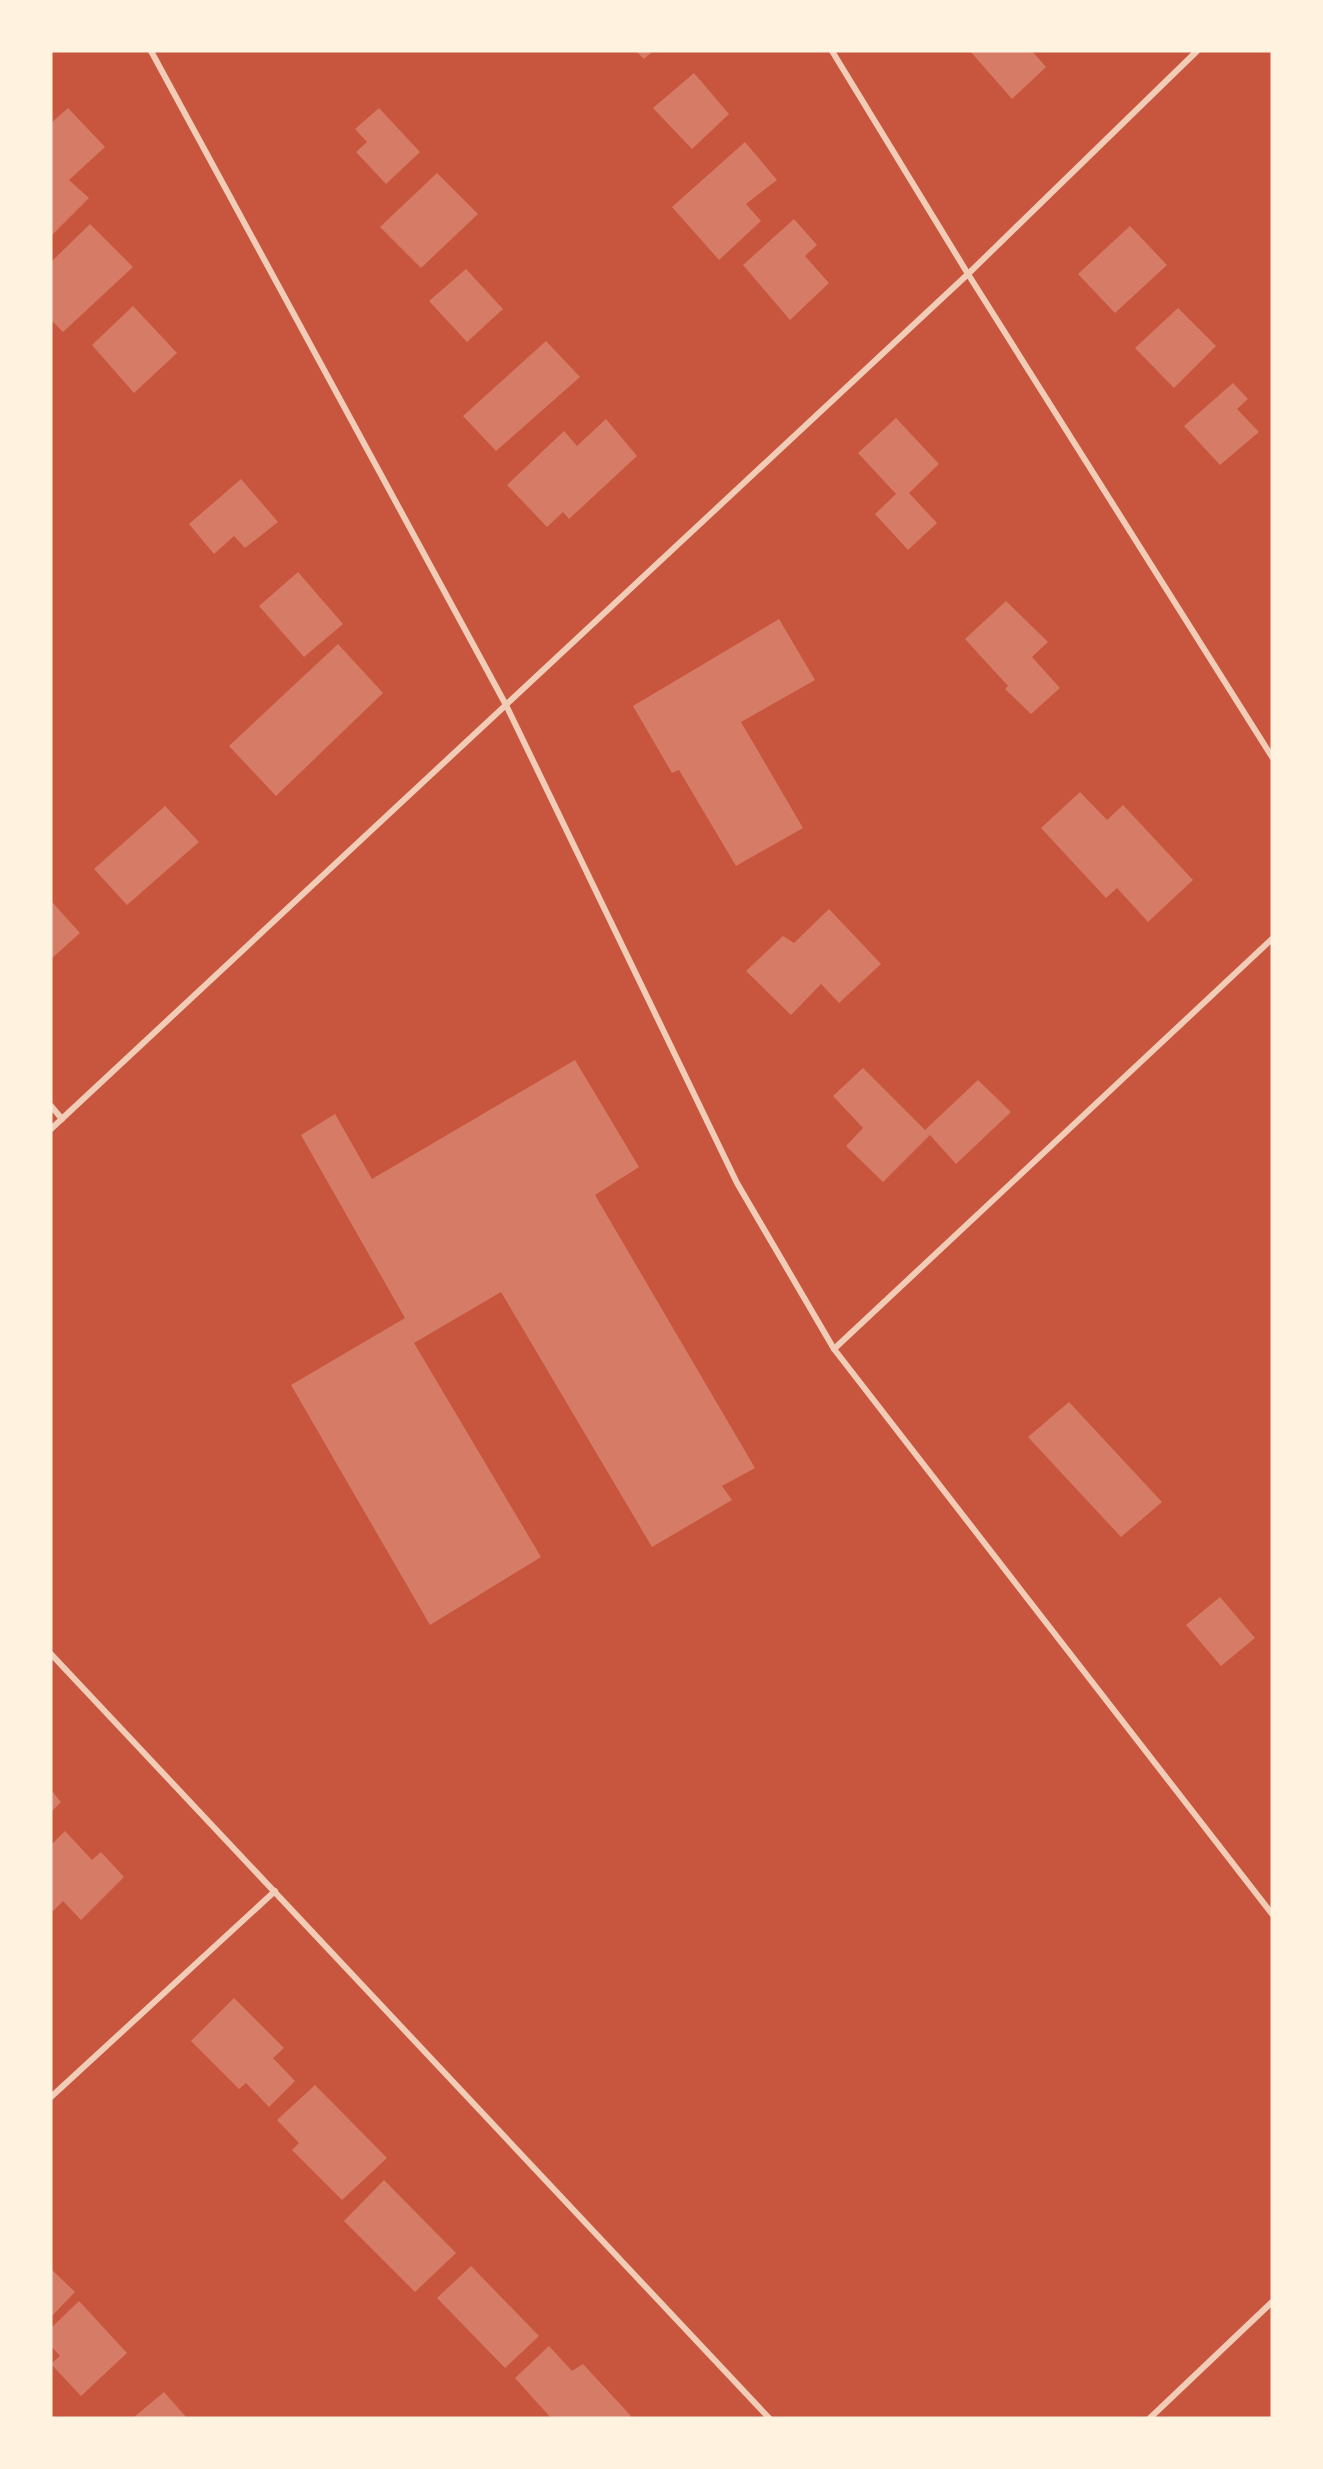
<svg xmlns="http://www.w3.org/2000/svg" width="1323" height="2469" font-family="'Titillium Web',sans-serif">
<style>
.building{fill:#d67c66}
.lines{fill:none;stroke-linecap:round;stroke-linejoin:round}
.minor{stroke:#f1ccb7;stroke-width:6}
</style>
<rect width="100%" height="100%" fill="#c8553d"/>
<g class="building">
<polygon points="636,51 653,51 644,59"/>
<polygon points="970,51 1032,51 1046,67 1012,99"/>
<polygon points="694,73 729,114 692,149 653,108"/>
<polygon points="68,108 105,147 69,180 89,198 51,236 51,123"/>
<polygon points="379,108 420,152 386,184 356,152 367,142 355,129"/>
<polygon points="745,142 777,180 746,204 761,221 719,260 672,207"/>
<polygon points="437,173 478,214 421,268 380,227"/>
<polygon points="794,219 817,245 805,256 829,283 790,320 743,265"/>
<polygon points="90,224 133,267 63,332 51,320 51,262"/>
<polygon points="1130,226 1167,265 1115,313 1078,274"/>
<polygon points="466,269 503,309 467,342 429,301"/>
<polygon points="133,306 177,353 134,393 92,345"/>
<polygon points="1178,308 1216,346 1174,388 1135,348"/>
<polygon points="546,341 580,377 496,451 463,416"/>
<polygon points="1233,383 1248,399 1237,409 1259,432 1220,465 1184,426"/>
<polygon points="896,418 939,464 909,493 937,523 908,550 875,514 896,494 858,453"/>
<polygon points="606,419 637,456 569,519 563,512 547,527 507,485 564,431 577,446"/>
<polygon points="241,479 278,522 245,548 234,536 214,554 189,524"/>
<polygon points="298,572 343,624 304,657 259,606"/>
<polygon points="1006,601 1048,642 1032,657 1060,688 1031,714 1005,689 1008,686 965,639"/>
<polygon points="779,619 815,680 741,722 803,828 736,866 679,770 672,773 633,706"/>
<polygon points="338,644 383,693 276,796 229,746"/>
<polygon points="1080,792 1107,820 1123,805 1193,880 1148,922 1117,888 1106,898 1041,828"/>
<polygon points="165,806 199,842 127,905 94,869"/>
<polygon points="51,901 80,933 51,959"/>
<polygon points="829,909 881,964 839,1003 821,984 791,1015 746,971 783,936 794,943"/>
<polygon points="575,1060 639,1167 595,1195 755,1468 722,1486 732,1500 652,1547 501,1292 414,1343 541,1557 430,1625 291,1385 405,1318 301,1135 335,1114 372,1179"/>
<polygon points="863,1068 925,1130 978,1080 1011,1112 956,1164 930,1135 883,1182 846,1146 863,1128 833,1096"/>
<polygon points="1069,1402 1162,1502 1121,1537 1028,1437"/>
<polygon points="1220,1597 1255,1638 1221,1666 1186,1625"/>
<polygon points="51,1790 61,1802 51,1812"/>
<polygon points="65,1831 92,1860 101,1852 124,1877 81,1920 63,1901 51,1913 51,1845"/>
<polygon points="234,1998 284,2048 273,2058 295,2081 269,2107 246,2083 239,2089 191,2041"/>
<polygon points="315,2085 387,2158 342,2200 292,2150 299,2143 277,2120"/>
<polygon points="384,2180 456,2253 415,2292 344,2221"/>
<polygon points="471,2266 539,2336 505,2368 437,2298"/>
<polygon points="51,2269 75,2292 51,2317"/>
<polygon points="79,2301 127,2353 81,2396 51,2364 60,2356 51,2346 51,2328"/>
<polygon points="549,2346 572,2371 583,2364 631,2416 629,2418 551,2418 515,2378"/>
<polygon points="164,2392 187,2418 133,2418"/>
</g>
<g class="lines">
<g class="minor">
<polyline points="151,51 506,705 737,1183 834,1349 1272,1914"/>
<polyline points="832,51 968,274 1272,757"/>
<polyline points="51,1106 62,1119"/>
<polyline points="51,1129 968,274 1197,51"/>
<polyline points="834,1349 1272,939"/>
<polyline points="51,1654 769,2418"/>
<polyline points="51,2097 275,1891"/>
<polyline points="1150,2418 1272,2302"/>
</g>
</g>
<rect width="1323" height="2469" fill="none" stroke="#fff3e0" stroke-width="105"/>
</svg>
